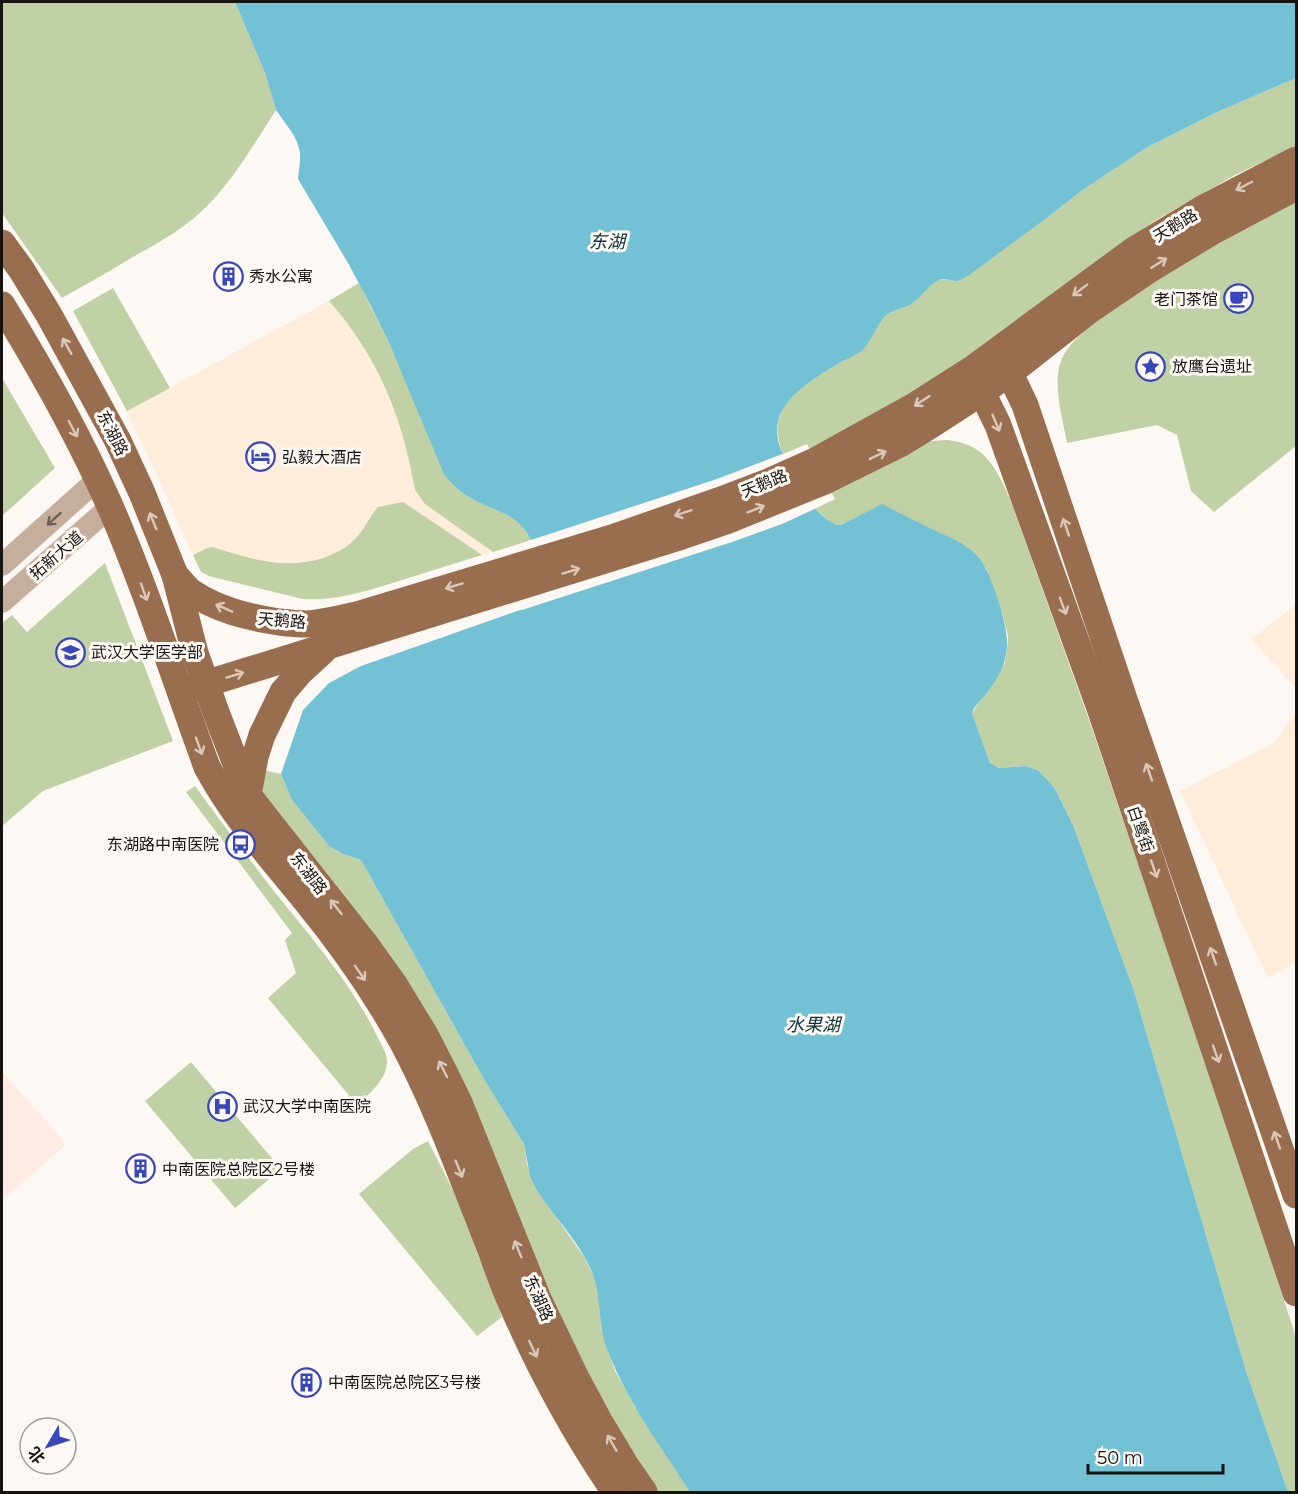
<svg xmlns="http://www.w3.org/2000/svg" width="1298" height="1494" font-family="Montserrat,'Noto Sans SC',sans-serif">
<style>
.commercial{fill:#fdedda}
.education{fill:#ffebe4}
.green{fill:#bfd1a5}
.water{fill:#72c1d4}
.pier{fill:#fef8f4}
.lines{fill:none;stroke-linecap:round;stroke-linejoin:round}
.minor{stroke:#c6ae9c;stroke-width:22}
.major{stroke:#986e4e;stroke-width:27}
.oneway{stroke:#dac8ba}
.oneway2{stroke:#6e6056}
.labels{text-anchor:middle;stroke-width:6;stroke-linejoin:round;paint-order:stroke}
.street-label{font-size:16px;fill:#161310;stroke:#fef8f4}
.poi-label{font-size:16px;fill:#161310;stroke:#fef8f4;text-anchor:start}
.water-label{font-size:18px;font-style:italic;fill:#0b333b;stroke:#fef8f4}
</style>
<rect width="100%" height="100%" fill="#fef8f4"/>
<g class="commercial">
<polygon points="359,283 390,345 531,540 357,594 333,599 318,600 303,599 214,578 205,574 199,567 127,411 329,301"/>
<polygon points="1296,604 1296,688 1252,639"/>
<polygon points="1296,712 1296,963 1268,978 1180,791 1274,743"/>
</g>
<polygon class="education" points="2,1072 66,1144 2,1200"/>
<g class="green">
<path d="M2,2H235L265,73L276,110C255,142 236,176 209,204C189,225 164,240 138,254C113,269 87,284 62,298L2,213Z"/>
<path d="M1296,78V146L1237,174L1156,220L1112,250L974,354L811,453L807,444L783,454C776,437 775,422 785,406C797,387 820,374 839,363C844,360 850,358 855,355C869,345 873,331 883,319C891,309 905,309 915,301C923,294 928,285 939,280C945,278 951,280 957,281L1052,214L1081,191L1146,148L1215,113Z"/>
<path d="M1296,199V446L1214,512L1191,491L1177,435L1157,425L1067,443C1063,420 1052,384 1061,361C1067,345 1081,334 1093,324C1154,273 1228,238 1296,199Z"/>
<path d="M359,283L390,345L451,483C460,492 470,499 482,504C505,515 518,515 531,540L493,552L425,504L415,490C412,475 409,459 405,444C391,391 366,342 329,301Z"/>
<polygon points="113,288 170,388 127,411 73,311"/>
<polygon points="2,378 55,468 2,516"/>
<path d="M947,440C986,444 996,468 1011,501L1089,720L1218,1098L1296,1337V1492H1288L1246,1371L1134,991L1073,825L1054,787L1038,770L1025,766L999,768L990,763L972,713L1005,663L1007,650L1008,636L1003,616L986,568L882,505L841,525C829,525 823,516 816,508L835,499L829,488L931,441Z"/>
<path d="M403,502L482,555C455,563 428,572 402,580C369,590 338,601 303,599L209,576L201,572L193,555L207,548L213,547C250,559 287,571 326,557C336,553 346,548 353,541C364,531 369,517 378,507Z"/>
<polygon points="105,563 173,741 43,791 2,826 2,623 12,615 27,632"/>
<polygon points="264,770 281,774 292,800 329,846 343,854 361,860 485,1081 524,1144 527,1164 535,1187 584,1257 596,1281 598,1290 601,1328 615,1371 634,1405 690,1492 654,1492 257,792"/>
<path d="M195,786C218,818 242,849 266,881C306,932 351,981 379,1040C382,1046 387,1054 387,1061C387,1080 370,1093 357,1105L268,998L296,973L285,940L292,933L186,792Z"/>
<polygon points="191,1062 281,1169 235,1208 145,1101"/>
<polygon points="428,1141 454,1192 502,1317 477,1336 359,1194 413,1149"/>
</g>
<path class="water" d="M235,2H1296V78L1215,113L1146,148L1081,191L1052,214L969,275C965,277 961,280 957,281C950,281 945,277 939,280C927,286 922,297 911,304C903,309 894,309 887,315C875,325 872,343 860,352C852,358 843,360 836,365C808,382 768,405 779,444C783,457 792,469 799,480C807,495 822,525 841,525L882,504C901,514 920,523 940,533C951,538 963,543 972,551C986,563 990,578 996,594C1014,648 1012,665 974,708L972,713L990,763L999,768L1025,766L1038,770L1054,787L1073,825L1134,991L1246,1371L1288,1492H690C660,1445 625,1399 606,1346C597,1321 602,1294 591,1270C578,1240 552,1215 535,1187L530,1176L524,1144L485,1081L361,860L343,854L329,846L292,800L281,774L303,710L329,683L361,666L526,608L537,597L531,540C519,516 504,514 482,504C466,497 454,488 444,474L390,345L371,306L348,263L298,179L300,161V152L297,142L293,134L276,110L265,73Z"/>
<polygon class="pier" points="785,453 819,507 782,524 732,542 522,610 522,607 531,602 534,596 530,546 528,541 717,479"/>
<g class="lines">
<g class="minor">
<polyline points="2,565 97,480"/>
<polyline points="2,602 110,507"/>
</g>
<g class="major">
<polyline points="2,243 21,269 49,315 118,441 142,493 175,575 195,653 217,715 248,795 366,945 394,984 425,1035 445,1074 460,1105 538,1299 577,1380 599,1421 626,1466 644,1492"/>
<path d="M2,305C42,370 79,436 110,506C147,591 175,680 207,767C235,819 271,857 307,902C343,946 375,992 402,1041C438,1108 463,1180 491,1250C498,1270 505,1290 514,1309C542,1373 576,1435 615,1492"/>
<polyline points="1003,359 1025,405 1125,702 1296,1195"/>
<polyline points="974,376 998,425 1101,711 1296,1293"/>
<path d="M175,575C180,580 185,587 191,592C218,610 247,617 279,622C288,623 298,624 307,624C324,623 341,618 357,615L612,538L718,501L768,482L815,461L916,405L971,370L1134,250L1202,209L1296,160"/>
<polyline points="189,689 682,536 726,521 825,481 900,444 931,425 982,392 1011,372 1091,309 1147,271 1213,231 1296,187"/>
<polyline points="248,795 255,757 262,735 283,692 300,672 323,651"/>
</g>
</g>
<defs><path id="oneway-shaft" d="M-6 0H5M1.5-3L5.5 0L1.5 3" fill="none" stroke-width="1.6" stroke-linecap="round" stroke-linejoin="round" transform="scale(1.5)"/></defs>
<g class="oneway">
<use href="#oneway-shaft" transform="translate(1244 186) rotate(152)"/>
<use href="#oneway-shaft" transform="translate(1159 263) rotate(-32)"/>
<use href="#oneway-shaft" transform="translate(1080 290) rotate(143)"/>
<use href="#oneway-shaft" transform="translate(67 346) rotate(-119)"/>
<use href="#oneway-shaft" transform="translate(922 401) rotate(147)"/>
<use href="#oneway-shaft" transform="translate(996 423) rotate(67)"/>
<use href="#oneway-shaft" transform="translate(73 429) rotate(62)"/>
<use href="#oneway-shaft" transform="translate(878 455) rotate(-26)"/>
<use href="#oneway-shaft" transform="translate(756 509) rotate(-22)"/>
<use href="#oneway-shaft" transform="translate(683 513) rotate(161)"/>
<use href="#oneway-shaft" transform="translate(153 521) rotate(-112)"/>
<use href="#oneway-shaft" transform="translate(1066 527) rotate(-109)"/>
<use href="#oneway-shaft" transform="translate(571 571) rotate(-17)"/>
<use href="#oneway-shaft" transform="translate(454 586) rotate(163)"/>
<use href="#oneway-shaft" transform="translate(144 592) rotate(70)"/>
<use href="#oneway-shaft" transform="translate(1063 606) rotate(70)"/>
<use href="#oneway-shaft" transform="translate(224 608) rotate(-156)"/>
<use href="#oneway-shaft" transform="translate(235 675) rotate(-17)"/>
<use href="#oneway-shaft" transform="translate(199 746) rotate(70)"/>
<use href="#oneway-shaft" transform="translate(1149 772) rotate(-109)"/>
<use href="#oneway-shaft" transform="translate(1154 869) rotate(71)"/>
<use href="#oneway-shaft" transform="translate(336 907) rotate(-128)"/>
<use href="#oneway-shaft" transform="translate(1213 956) rotate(-109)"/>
<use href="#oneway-shaft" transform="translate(360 973) rotate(55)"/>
<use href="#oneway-shaft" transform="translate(1216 1054) rotate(71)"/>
<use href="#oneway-shaft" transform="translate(443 1069) rotate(-117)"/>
<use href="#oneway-shaft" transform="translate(1277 1140) rotate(-109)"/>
<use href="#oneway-shaft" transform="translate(459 1169) rotate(68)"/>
<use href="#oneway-shaft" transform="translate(518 1249) rotate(-112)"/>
<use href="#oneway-shaft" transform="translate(533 1349) rotate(65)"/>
<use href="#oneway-shaft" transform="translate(612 1443) rotate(-120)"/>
</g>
<use class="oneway2" href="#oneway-shaft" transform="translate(54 519) rotate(138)"/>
<defs>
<symbol id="building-ring" viewBox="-11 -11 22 22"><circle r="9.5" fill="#fef8f4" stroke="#3847ba" stroke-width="1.5"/><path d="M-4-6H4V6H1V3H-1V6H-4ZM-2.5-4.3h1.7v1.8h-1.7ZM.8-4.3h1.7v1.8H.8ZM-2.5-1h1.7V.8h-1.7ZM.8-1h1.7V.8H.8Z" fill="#3847ba"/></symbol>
<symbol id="cafe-ring" viewBox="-11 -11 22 22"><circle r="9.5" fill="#fef8f4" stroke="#3847ba" stroke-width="1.5"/><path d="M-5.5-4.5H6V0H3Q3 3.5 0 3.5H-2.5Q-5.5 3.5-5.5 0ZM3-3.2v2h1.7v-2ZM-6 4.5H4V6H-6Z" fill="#3847ba"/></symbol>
<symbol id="sight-ring" viewBox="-11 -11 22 22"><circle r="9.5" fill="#fef8f4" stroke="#3847ba" stroke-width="1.5"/><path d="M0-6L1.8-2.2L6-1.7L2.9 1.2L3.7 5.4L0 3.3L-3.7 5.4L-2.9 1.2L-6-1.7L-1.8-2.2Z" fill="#3847ba"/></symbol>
<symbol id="hotel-ring" viewBox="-11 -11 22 22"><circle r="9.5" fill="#fef8f4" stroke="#3847ba" stroke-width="1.5"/><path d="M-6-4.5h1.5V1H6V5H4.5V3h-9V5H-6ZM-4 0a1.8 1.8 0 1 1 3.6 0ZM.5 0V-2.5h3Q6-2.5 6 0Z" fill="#3847ba"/></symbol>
<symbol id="university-ring" viewBox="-11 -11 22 22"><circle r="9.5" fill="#fef8f4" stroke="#3847ba" stroke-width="1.5"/><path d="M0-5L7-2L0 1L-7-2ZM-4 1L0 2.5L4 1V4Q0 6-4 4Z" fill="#3847ba"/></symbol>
<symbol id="bus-ring" viewBox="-11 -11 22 22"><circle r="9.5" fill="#fef8f4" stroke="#3847ba" stroke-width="1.5"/><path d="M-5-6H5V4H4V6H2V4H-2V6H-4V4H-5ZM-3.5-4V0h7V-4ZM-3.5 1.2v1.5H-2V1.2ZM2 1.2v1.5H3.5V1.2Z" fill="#3847ba"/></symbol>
<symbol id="hospital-ring" viewBox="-11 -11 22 22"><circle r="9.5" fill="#fef8f4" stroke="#3847ba" stroke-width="1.5"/><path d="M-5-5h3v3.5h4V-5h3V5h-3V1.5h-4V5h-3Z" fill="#3847ba"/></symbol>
</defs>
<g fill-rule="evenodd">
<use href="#building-ring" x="212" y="260" width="33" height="33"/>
<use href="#cafe-ring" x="1222" y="282" width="33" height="33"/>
<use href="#sight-ring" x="1134" y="350" width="33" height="33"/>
<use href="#hotel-ring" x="244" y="440" width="33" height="33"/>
<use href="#university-ring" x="54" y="636" width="33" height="33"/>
<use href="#bus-ring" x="224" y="828" width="33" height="33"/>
<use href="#hospital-ring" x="206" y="1090" width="33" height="33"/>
<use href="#building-ring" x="124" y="1152" width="33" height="33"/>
<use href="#building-ring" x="290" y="1366" width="33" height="33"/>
</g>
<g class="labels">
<g class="street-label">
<text transform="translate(1175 225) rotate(-31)" y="6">天鹅路</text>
<text transform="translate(113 433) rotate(63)" y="6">东湖路</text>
<text transform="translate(764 483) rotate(-22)" y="6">天鹅路</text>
<text transform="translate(56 555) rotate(-41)" y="6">拓新大道</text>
<text transform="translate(282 620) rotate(5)" y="6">天鹅路</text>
<text transform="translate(1141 829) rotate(71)" y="6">白鹭街</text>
<text transform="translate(309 873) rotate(52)" y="6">东湖路</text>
<text transform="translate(539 1298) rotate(66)" y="6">东湖路</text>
</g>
<g class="poi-label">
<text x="249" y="282">秀水公寓</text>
<text x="1218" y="305" text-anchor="end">老门茶馆</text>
<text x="1172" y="372">放鹰台遗址</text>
<text x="282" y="463">弘毅大酒店</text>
<text x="91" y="658">武汉大学医学部</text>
<text x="219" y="850" text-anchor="end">东湖路中南医院</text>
<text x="243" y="1112">武汉大学中南医院</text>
<text x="162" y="1175">中南医院总院区2号楼</text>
<text x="328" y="1388">中南医院总院区3号楼</text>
</g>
<g class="water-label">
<text x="607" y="248">东湖</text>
<text x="813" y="1031">水果湖</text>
</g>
</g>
<rect width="1298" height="1494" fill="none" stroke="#161310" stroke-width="6"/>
<g transform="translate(48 1446) rotate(231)"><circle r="28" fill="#fef8f4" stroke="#a19c99" stroke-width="1.5"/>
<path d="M0-4.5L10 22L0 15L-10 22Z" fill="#3847ba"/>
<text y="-9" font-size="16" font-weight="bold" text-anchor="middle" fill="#161310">北</text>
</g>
<path d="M1088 1464v9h135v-9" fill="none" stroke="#161310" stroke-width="3"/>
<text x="1097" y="1464" font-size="18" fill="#161310" stroke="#fef8f4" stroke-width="4.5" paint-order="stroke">50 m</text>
</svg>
